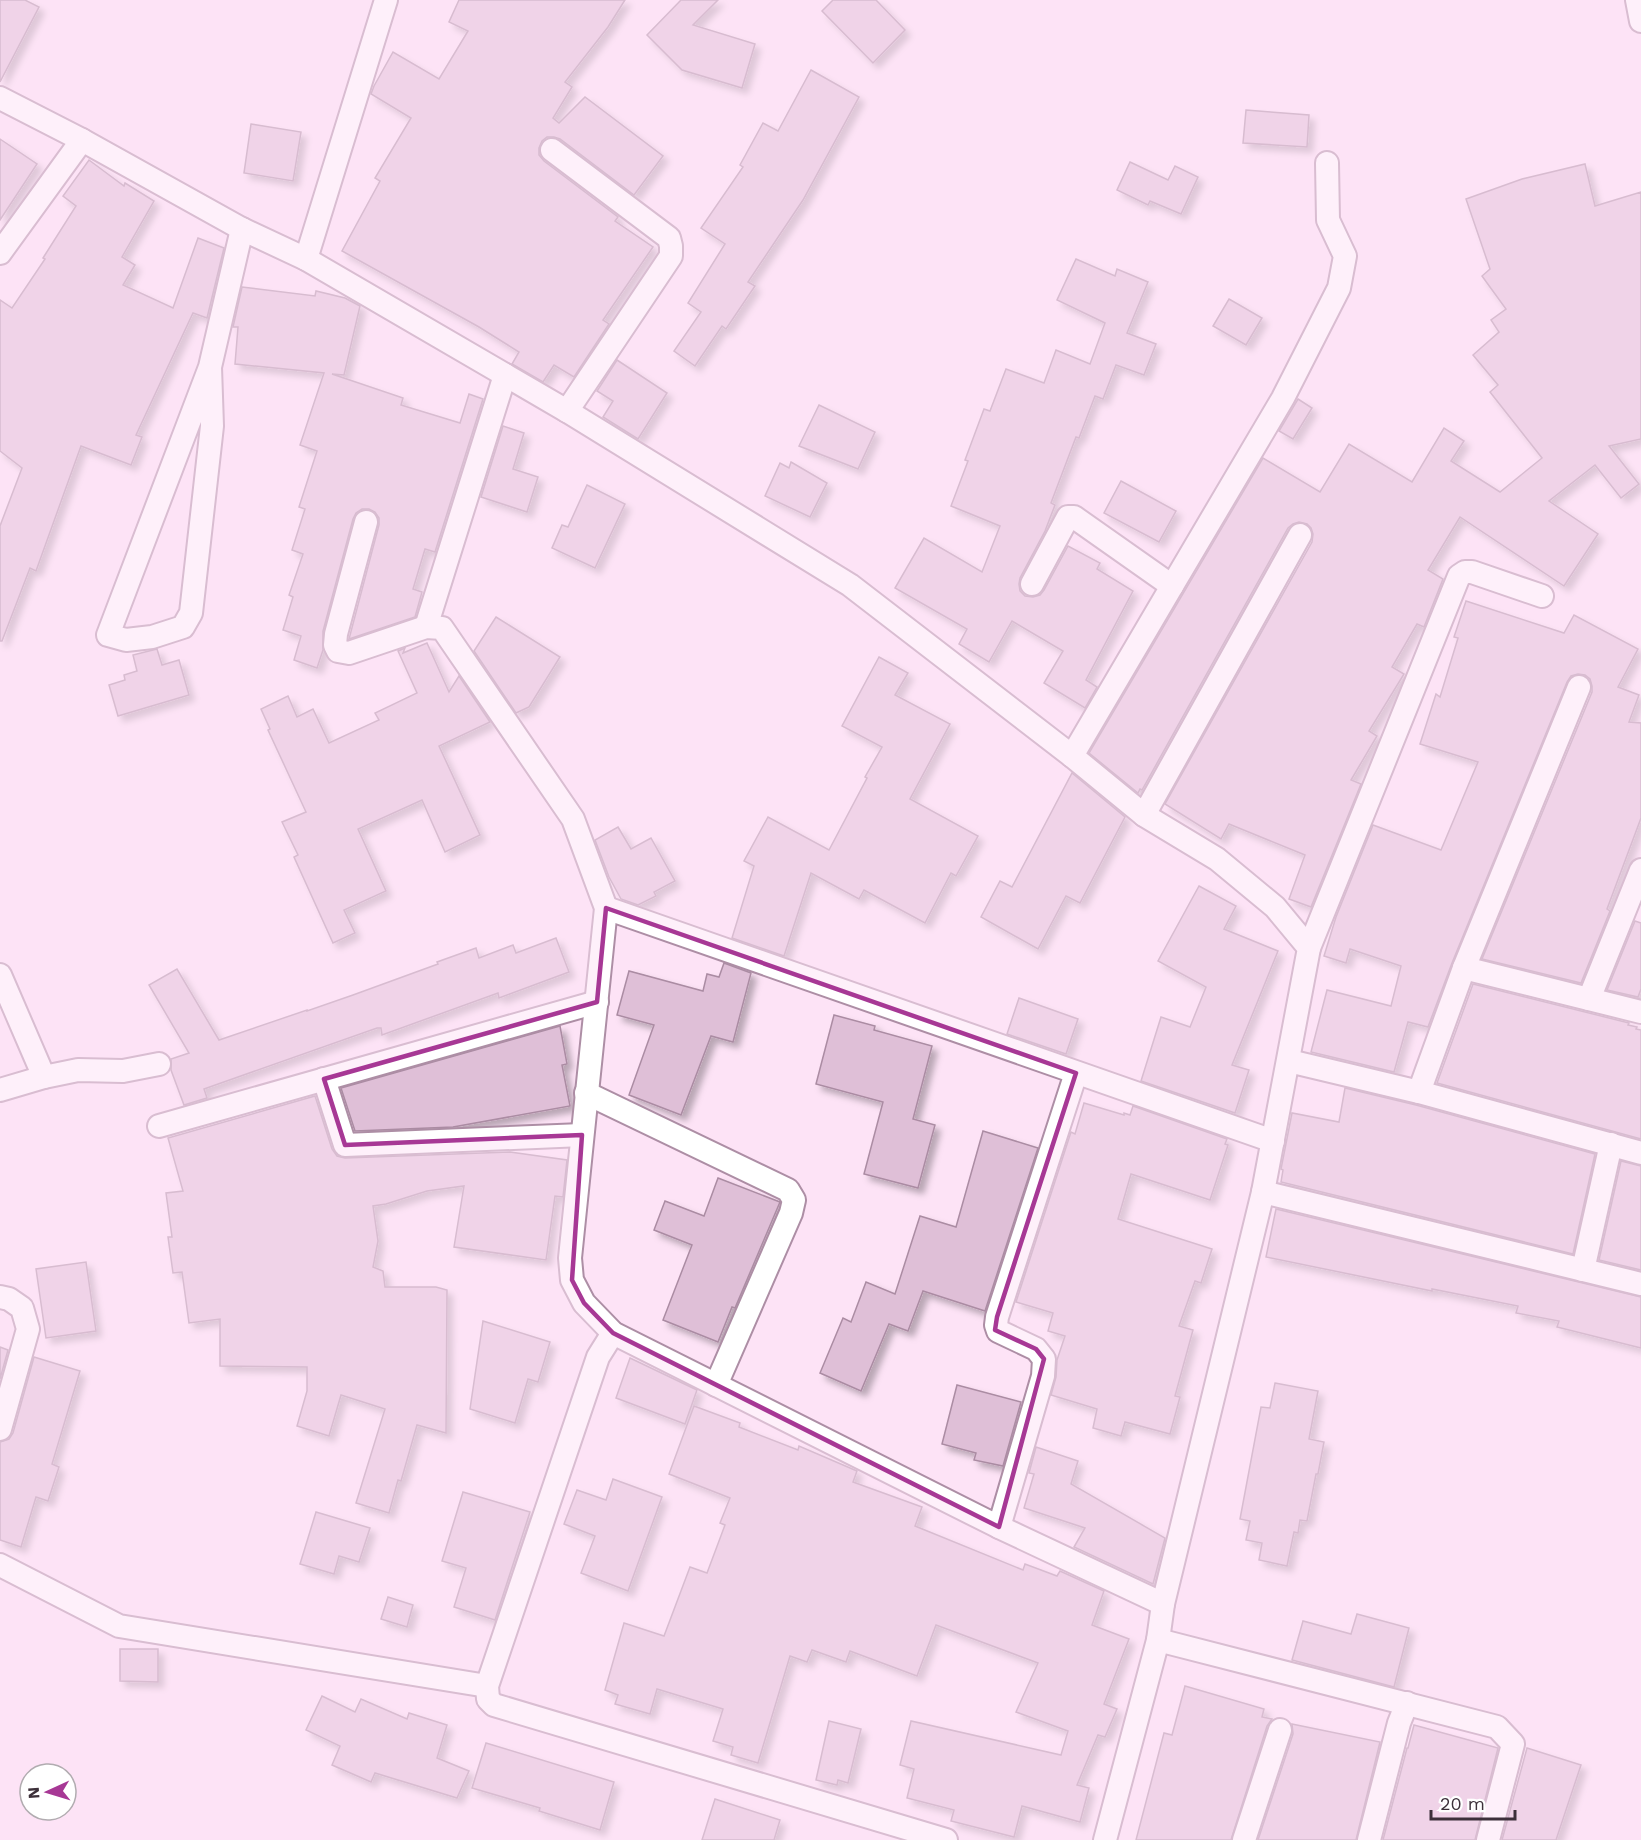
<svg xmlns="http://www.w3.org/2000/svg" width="1641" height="1840" font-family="'Work Sans',sans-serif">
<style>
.building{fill:#dfbfd7;stroke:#ab8ca3;stroke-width:1.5;filter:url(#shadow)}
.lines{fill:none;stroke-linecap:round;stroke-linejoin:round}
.minor-casing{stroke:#ad8ea5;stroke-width:26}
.minor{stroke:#fff;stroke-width:22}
.marked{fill:none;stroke:#a73895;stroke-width:4.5;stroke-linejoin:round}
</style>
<defs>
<filter id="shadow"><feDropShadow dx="5.5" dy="5.5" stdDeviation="3" flood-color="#0004"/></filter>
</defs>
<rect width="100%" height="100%" fill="#fde3f6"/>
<g class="building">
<polygon points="0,0 25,0 39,7 0,82"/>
<polygon points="459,0 625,0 608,27 565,82 572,87 553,118 559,123 585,97 663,156 634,195 560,139 554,137 547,137 542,141 539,148 539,155 544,161 618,217 615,221 653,247 603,320 609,324 574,377 554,365 543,382 512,364 519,352 479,327 342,251 380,181 375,178 411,118 371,94 374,86 393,52 439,79 468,31 449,22"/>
<polygon points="681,0 718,0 693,25 755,44 742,88 682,70 647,35"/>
<polygon points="833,0 876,0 905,30 873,63 822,11"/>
<polygon points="811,70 859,97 803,200 748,282 755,286 726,329 722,326 695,366 674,351 701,312 688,303 725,244 701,228 743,167 740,165 763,123 778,131"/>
<polygon points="1246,110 1309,115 1307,147 1243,143"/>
<polygon points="251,124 301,132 293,181 244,173"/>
<polygon points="0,139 37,164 0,220"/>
<polygon points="89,160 124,186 125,183 154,201 122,257 135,265 123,285 173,308 198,238 224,248 207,318 193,313 136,435 142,437 131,465 81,446 36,571 30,568 2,641 0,641 0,526 22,468 0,451 0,300 12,308 45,259 43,258 76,206 63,196"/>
<polygon points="1130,162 1168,180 1175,166 1198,177 1181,214 1150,201 1148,205 1117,190"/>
<polygon points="1585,164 1595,206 1641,192 1641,439 1609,446 1639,484 1621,498 1595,465 1549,501 1598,534 1564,586 1460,517 1428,570 1443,579 1424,627 1417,624 1392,667 1404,674 1369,731 1377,736 1351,780 1361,784 1311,907 1289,899 1305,855 1229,824 1221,839 1165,804 1312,542 1313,534 1311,528 1307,524 1299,522 1293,524 1288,528 1142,790 1140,789 1138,793 1089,753 1263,458 1320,492 1349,444 1412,482 1444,428 1464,441 1451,461 1500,492 1542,458 1490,392 1498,385 1473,355 1499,332 1491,320 1506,309 1482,276 1490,269 1466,199 1522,179"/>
<polygon points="1076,259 1115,276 1117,269 1148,282 1127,333 1156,344 1144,375 1116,365 1103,399 1095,396 1079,438 1076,437 1051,503 1055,505 1045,531 1020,578 1019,584 1020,591 1025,596 1033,597 1040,595 1044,590 1068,546 1100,563 1097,569 1133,591 1086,680 1097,687 1085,708 1044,683 1063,651 1012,621 989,662 959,644 967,629 895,588 924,538 982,572 1000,526 951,506 968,461 965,460 984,409 990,411 1006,369 1044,383 1056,350 1090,364 1105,323 1057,300"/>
<polygon points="242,287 315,296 316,291 345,298 360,306 344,375 332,374 403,398 401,405 460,423 469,394 483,399 435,552 425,549 413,589 422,592 415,617 349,639 379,525 379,518 375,512 369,509 362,509 356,513 353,519 323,631 323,650 317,668 294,660 301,636 283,630 293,597 289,595 303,554 292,550 305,509 299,507 317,451 300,445 324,373 235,364 238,327 233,327"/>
<polygon points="1229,299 1262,318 1246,345 1213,326"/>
<polygon points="617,360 667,393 638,439 603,417 613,401 597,391"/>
<polygon points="1298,399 1312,408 1293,439 1279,431"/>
<polygon points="819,405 875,432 858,469 799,446"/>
<polygon points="503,426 524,433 513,469 538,477 527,512 481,497"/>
<polygon points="791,462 827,483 810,517 765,496 780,463 789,468"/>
<polygon points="1121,481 1176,511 1159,542 1104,513"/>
<polygon points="587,485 625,504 595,568 552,548 562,525 568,527"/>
<polygon points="1466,601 1564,633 1574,615 1638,649 1618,687 1639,695 1629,722 1641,723 1641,818 1607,909 1610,911 1581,983 1482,959 1592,692 1592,686 1590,679 1585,675 1578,674 1571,676 1567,682 1452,963 1428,1027 1408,1022 1394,1072 1311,1052 1327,990 1391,1006 1401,966 1350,949 1346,963 1324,956 1336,917 1373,825 1441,850 1478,762 1420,744 1436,694 1440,697 1458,638 1454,637"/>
<polygon points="496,617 560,657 529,707 516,713 474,651"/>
<polygon points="427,643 449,692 459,676 490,722 439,746 480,835 445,852 422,800 358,829 386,891 344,910 355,933 333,943 294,857 298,855 282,822 306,812 268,730 270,729 261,709 288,696 297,717 313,709 329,743 379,720 375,713 417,693 398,651 405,648 403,653"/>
<polygon points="157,649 162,665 179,660 189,695 118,716 109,685 125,680 124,675 137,671 133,655"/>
<polygon points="879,657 908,673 895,695 950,724 910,799 978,836 956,876 951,873 925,923 864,890 859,899 811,873 784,956 732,938 754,866 744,861 768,817 829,850 867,778 865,777 882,747 842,726"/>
<polygon points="1072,773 1125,817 1080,903 1066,896 1038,949 981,917 1000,881 1012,887"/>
<polygon points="618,827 631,849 651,838 675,881 654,892 656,896 638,905 621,899 609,877 595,840"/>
<polygon points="1199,886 1236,906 1224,929 1278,951 1232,1065 1249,1070 1235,1113 1141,1081 1161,1017 1190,1027 1206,987 1158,961"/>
<polygon points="1635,921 1641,923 1641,989 1638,997 1607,990"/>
<polygon points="556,938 569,972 499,998 498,993 382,1035 381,1028 377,1028 204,1089 207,1098 184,1105 171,1070 171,1059 189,1053 149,985 177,969 219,1040 307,1010 307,1011 353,995 438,964 437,962 476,948 479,958 513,945 516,953"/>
<polygon points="724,963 751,973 733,1042 711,1036 681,1115 629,1095 654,1025 617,1015 629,971 703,991 707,974 719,977"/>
<polygon points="1473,984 1629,1023 1628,1025 1637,1027 1636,1029 1641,1030 1641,1139 1437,1083"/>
<polygon points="1019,998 1078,1019 1066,1054 1007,1034"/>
<polygon points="834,1015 875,1026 874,1030 932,1046 913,1119 935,1125 918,1188 864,1174 883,1102 816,1084"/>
<polygon points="560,1026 567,1064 562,1065 570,1106 453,1127 355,1131 341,1088"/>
<polygon points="1345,1088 1416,1105 1595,1154 1573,1254 1281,1182 1283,1170 1281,1169 1292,1113 1339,1122"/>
<polygon points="315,1096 332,1149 337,1156 345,1158 510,1152 567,1160 563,1197 555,1196 546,1260 454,1247 464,1186 427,1191 386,1204 373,1206 378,1241 373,1267 383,1271 385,1287 436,1287 447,1290 446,1433 417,1425 401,1481 398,1480 389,1513 356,1503 385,1409 341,1395 329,1436 297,1426 307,1391 307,1367 220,1366 220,1319 189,1323 182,1272 173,1273 168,1237 172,1237 166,1193 183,1191 168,1138"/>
<polygon points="1084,1103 1124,1115 1124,1113 1130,1115 1133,1106 1227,1139 1225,1144 1228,1145 1210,1200 1131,1174 1118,1219 1212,1249 1201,1283 1195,1281 1179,1326 1193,1330 1175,1396 1180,1397 1170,1434 1125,1422 1121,1436 1093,1428 1097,1409 1051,1395 1056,1377 1057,1360 1065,1336 1048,1331 1053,1313 1016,1302 1071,1132 1075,1134"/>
<polygon points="983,1131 1038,1148 985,1311 923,1291 908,1331 889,1324 861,1391 820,1373 843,1318 851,1322 866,1282 895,1294 920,1216 956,1227"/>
<polygon points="1621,1161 1641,1166 1641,1270 1599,1260"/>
<polygon points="718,1178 780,1202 735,1308 732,1307 718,1342 663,1320 692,1245 654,1230 665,1201 704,1216"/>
<polygon points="1276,1209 1641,1297 1641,1348 1557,1327 1559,1321 1516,1313 1518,1306 1432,1289 1432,1291 1266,1257"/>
<polygon points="86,1262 96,1331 46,1338 36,1269"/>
<polygon points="483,1321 550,1342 538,1382 528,1379 515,1423 470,1409"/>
<polygon points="0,1347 8,1350 0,1379"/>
<polygon points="34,1357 80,1371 52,1464 59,1467 48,1501 36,1497 21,1547 0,1540 0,1442 9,1439 13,1433"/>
<polygon points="630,1358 697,1390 685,1424 616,1398"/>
<polygon points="1275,1383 1318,1391 1309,1439 1324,1442 1318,1474 1316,1474 1307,1521 1300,1520 1298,1533 1294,1532 1287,1566 1259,1560 1262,1543 1246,1540 1250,1521 1240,1519 1261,1407 1270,1408"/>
<polygon points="957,1385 1021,1402 1003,1466 974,1460 976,1453 942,1444"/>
<polygon points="694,1406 740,1423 739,1427 798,1450 799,1446 857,1471 853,1482 922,1507 915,1526 1023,1570 1025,1564 1057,1576 1060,1571 1104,1591 1092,1625 1129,1639 1104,1704 1117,1709 1105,1737 1098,1735 1077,1785 1089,1788 1080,1822 1022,1806 1014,1837 951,1821 954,1810 907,1798 914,1769 900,1765 911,1721 1061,1755 1068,1731 1016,1712 1038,1663 936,1625 917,1676 850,1651 846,1662 812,1650 807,1662 790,1656 758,1763 731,1755 733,1747 713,1741 723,1709 657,1689 650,1714 615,1704 618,1695 605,1690 624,1623 664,1636 690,1567 707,1573 725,1525 720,1523 730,1498 669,1474"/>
<polygon points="1036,1447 1078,1461 1071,1484 1165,1538 1153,1584 1074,1547 1085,1528 1024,1508 1034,1474 1029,1473"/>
<polygon points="613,1479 662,1497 628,1591 581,1573 595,1536 564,1524 577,1490 606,1500"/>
<polygon points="463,1492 530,1512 495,1620 454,1607 466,1568 442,1561"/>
<polygon points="316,1512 370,1528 359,1562 339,1556 334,1574 300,1564"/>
<polygon points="388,1597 413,1605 407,1627 381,1619"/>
<polygon points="1357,1614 1409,1628 1394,1687 1292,1660 1303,1621 1351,1634"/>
<polygon points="120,1649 158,1649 158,1682 120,1681"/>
<polygon points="1185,1686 1264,1709 1262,1717 1272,1719 1267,1726 1231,1840 1136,1840 1164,1733 1172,1735"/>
<polygon points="322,1696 355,1712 361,1699 407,1719 409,1713 447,1725 437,1758 469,1771 457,1798 375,1773 371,1782 332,1765 340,1746 306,1730"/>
<polygon points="829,1721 861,1729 848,1783 838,1780 837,1785 816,1780"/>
<polygon points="1292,1724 1380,1742 1356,1840 1258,1840 1293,1734"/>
<polygon points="1414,1725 1498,1748 1475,1840 1383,1840 1407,1748 1408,1748"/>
<polygon points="486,1743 614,1782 600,1830 539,1811 540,1808 472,1788"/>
<polygon points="1527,1748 1581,1765 1556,1840 1502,1840"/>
<polygon points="715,1799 780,1820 774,1840 702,1840"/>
</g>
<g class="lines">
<defs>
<g id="minor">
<polyline points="1637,0 1641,21"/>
<polyline points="0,98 82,140 242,229 306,259 567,411 850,585 1072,756 1144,815 1217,859 1275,907 1309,948 1263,1192 1163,1604 1158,1640 1105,1840"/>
<polyline points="552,150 669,238 671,246 671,256 567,411"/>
<polyline points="0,253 82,140"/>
<polyline points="306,259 386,0"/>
<polyline points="210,367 212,426 191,613 183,627 152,637 126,640 108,635 210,367 242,229"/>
<polyline points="366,522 336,634 335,645 338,651 349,653 426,627 442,628 573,819 606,908 570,1258 572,1280 584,1303 613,1333 999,1527 1163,1604"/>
<polyline points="1032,584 1068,517 1074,517 1172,586 1072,756"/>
<polyline points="1172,586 1283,398 1339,288 1345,256 1328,220 1327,163"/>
<polyline points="426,627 505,375"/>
<polyline points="1144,815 1300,535"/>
<polyline points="606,908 1273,1141"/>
<polyline points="1309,948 1459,576 1465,572 1472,572 1542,596"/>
<polyline points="1464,968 1641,1012"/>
<polyline points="0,975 44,1077"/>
<polyline points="1589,999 1641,870"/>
<polyline points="1289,1061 1419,1092 1641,1153"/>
<polyline points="324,1079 345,1145 582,1135"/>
<polyline points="0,1090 44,1077 78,1070 123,1071 159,1064"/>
<polyline points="1419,1092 1464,968 1579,687"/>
<polyline points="586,1093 788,1190 794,1200 791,1213 716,1385"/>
<polyline points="159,1126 597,1002"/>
<polyline points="1263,1192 1641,1284"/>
<polyline points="1583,1270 1611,1144"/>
<polyline points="0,1297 9,1299 22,1308 28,1329 0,1429"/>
<polyline points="613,1333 598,1357 487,1686 488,1699 494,1705 946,1840"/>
<polyline points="999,1527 1043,1376 1044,1359 1036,1349 998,1331 996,1325 997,1317 1076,1073"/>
<polyline points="0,1565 119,1626 487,1686"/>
<polyline points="1158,1640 1497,1727 1513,1744 1488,1840"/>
<polyline points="1244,1840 1280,1730"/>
<polyline points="1369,1840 1399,1723 1407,1703"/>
</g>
</defs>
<use href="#minor" class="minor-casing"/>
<use href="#minor" class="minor"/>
</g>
<path d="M0 0H1641V1840H0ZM606,908L1076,1073L997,1317L995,1330L1036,1349L1044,1359L999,1527L613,1333L584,1303L572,1280L582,1135L345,1145L324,1079L597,1002Z" fill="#fde3f6" fill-opacity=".55" fill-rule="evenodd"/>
<path class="marked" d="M606,908L1076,1073L997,1317L995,1330L1036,1349L1044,1359L999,1527L613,1333L584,1303L572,1280L582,1135L345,1145L324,1079L597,1002Z"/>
<g transform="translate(48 1792) rotate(266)"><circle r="28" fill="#ffffff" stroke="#b1acb0" stroke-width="1.5"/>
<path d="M0-4.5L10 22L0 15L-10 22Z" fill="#a73895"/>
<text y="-9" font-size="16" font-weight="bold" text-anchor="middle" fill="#3d303a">N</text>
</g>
<path d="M1431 1810v9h84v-9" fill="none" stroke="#3d303a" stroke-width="3"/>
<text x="1440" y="1810" font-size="18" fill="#3d303a" stroke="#ffffff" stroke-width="4.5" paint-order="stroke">20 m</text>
</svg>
